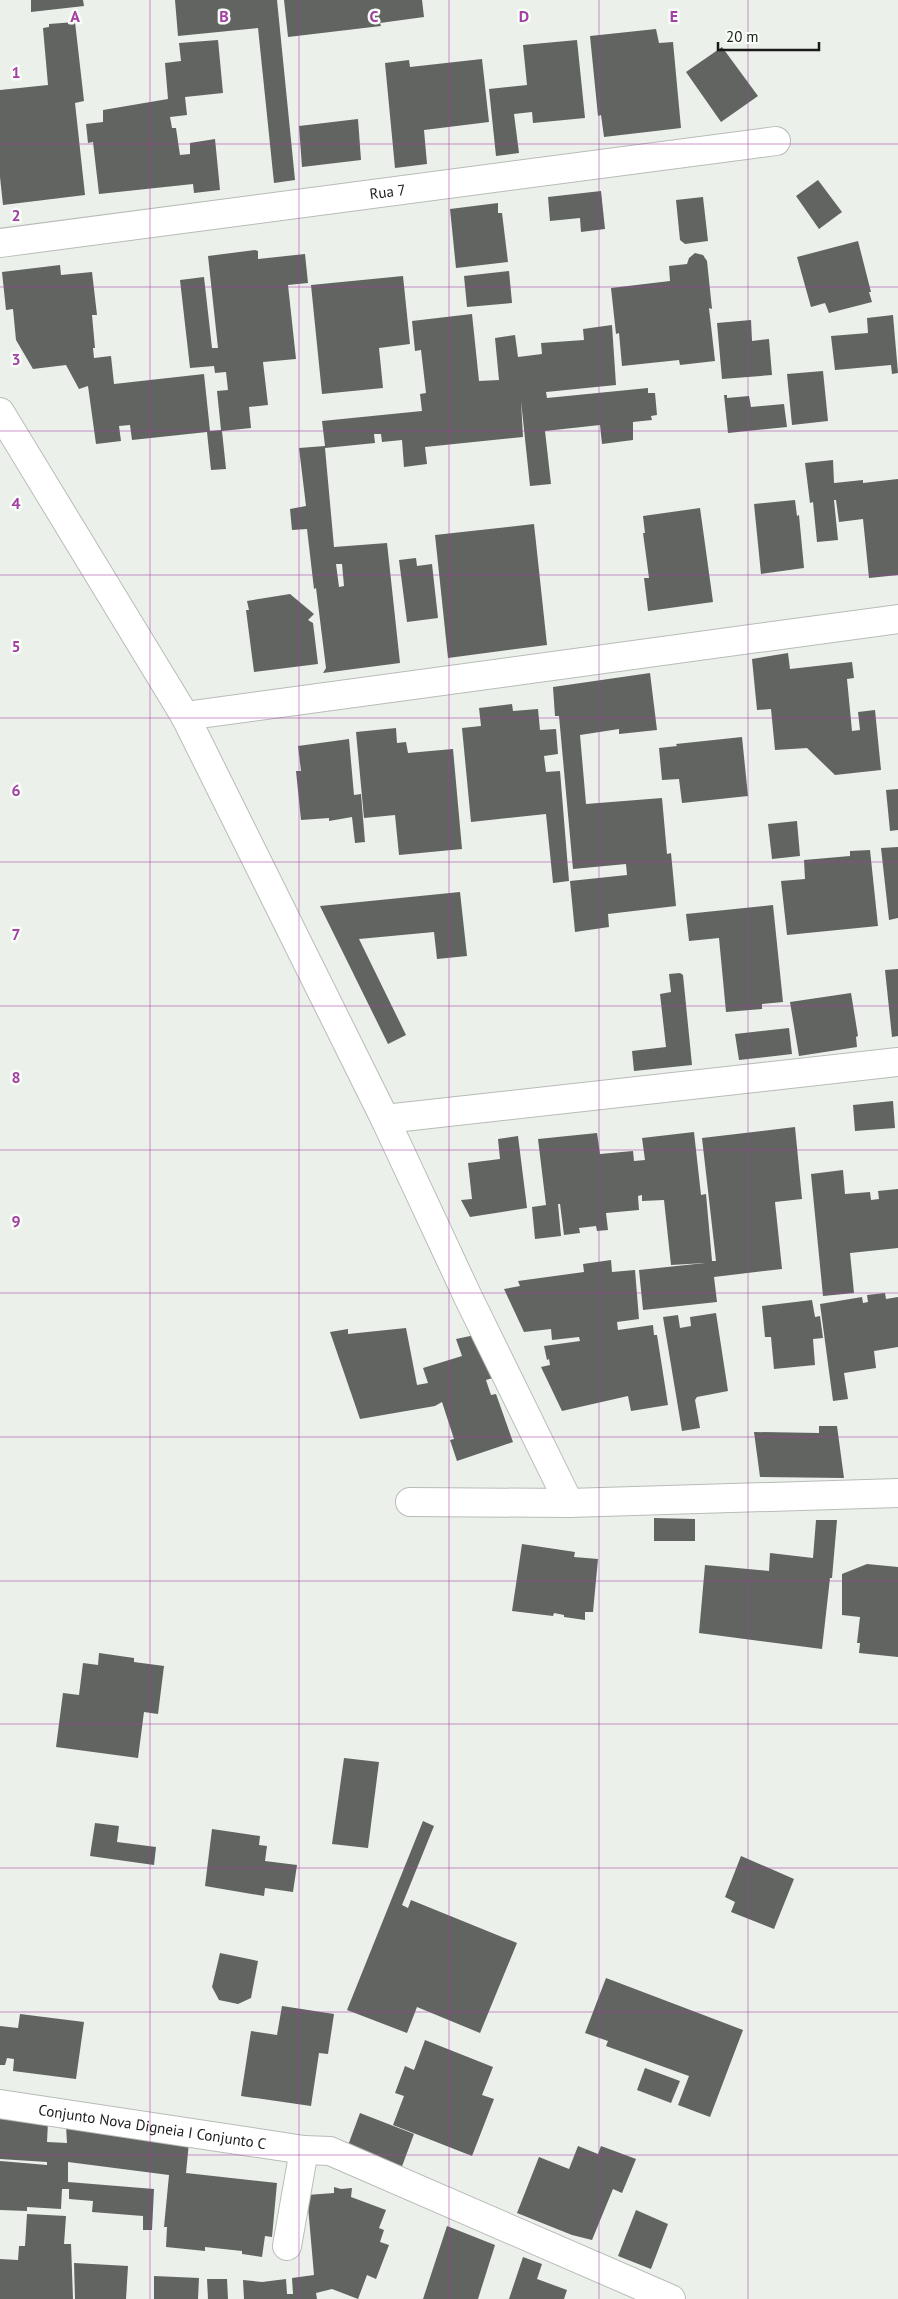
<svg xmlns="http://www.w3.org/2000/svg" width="898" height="2299" font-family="'PT Sans',sans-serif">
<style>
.building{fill:#616460;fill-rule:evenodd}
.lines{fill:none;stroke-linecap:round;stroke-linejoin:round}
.street-casing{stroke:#b8bcb7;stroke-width:30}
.street{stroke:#fff;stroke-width:28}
.grid{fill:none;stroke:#a440a5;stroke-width:1;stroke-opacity:0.55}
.labels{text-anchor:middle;stroke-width:5;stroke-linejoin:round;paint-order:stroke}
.street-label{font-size:15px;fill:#1a1b19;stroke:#f9fdf8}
.grid-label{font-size:16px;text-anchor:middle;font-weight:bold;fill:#a440a5;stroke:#f9fdf8;stroke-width:5;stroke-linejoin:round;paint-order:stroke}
</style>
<rect width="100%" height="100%" fill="#ebf0eb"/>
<g class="building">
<polygon points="31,0 83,0 84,6 31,12"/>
<polygon points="175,0 277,0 295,180 274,183 258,28 178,36"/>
<polygon points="284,0 422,0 424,17 380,23 381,26 288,37"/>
<polygon points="75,22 84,101 75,103 85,195 3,205 0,177 0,90 48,85 43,28 49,27 49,24"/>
<polygon points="656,29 659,43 673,42 681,128 604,137 601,115 598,116 590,36"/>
<polygon points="218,40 223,93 185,97 187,115 170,117 172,128 176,128 180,155 190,154 190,143 215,139 220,190 194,193 193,184 99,194 93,142 88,143 86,124 103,122 103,110 168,99 165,63 181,61 179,43"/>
<polygon points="577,40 585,118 533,123 532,112 514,114 519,153 496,156 489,89 527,85 523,45"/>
<polygon points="722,47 758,96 721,122 686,72"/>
<polygon points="482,59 489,122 424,130 427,164 395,168 385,63 409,60 410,67"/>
<polygon points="358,119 361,160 302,167 299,126"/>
<polygon points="818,180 842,212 819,229 796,196"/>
<polygon points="601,191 605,229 581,232 580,218 550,221 548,197"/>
<polygon points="703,197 708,241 685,244 680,240 676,200"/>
<polygon points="498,203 498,213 502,213 508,262 456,268 450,209"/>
<polygon points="858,241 871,292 869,292 872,302 829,313 825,303 811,307 797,257"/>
<polygon points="255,250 258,251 258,259 305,254 308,283 288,285 296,359 263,362 268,405 249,407 251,428 222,431 226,469 211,470 207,432 132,440 130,425 119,426 121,441 96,444 88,386 79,389 66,365 33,369 16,340 13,309 6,310 2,272 60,265 61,275 92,272 97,315 92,315 95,348 93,348 94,358 111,356 114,384 204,374 210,431 221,430 217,391 228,390 226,372 215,373 214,366 190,368 180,280 204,277 212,348 218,348 208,256"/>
<polygon points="695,253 703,255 707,261 712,309 709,308 715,361 680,365 679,360 622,366 619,333 616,334 611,288 670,281 669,266 687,264 689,258"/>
<polygon points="509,271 512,303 467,307 464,276"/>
<polygon points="403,276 410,344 379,348 383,388 322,394 311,285"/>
<path d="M472,314L479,381L499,380L495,338L515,335L518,357L542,354L541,343L584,340L583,329L612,325L616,385L546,392L547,398L648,388V393H655L657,415L651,416L652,420L633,422V440L602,444L600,425L545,431L551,484L530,486L521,401L523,437L425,447L427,464L404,467L402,440L382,442L381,434H374L375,443L325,448L334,547L387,543L400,663L323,673L326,668L316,588L314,589L307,529L292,530L290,509L306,506L299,448L325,446L322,421L422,411L420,394L426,393L421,350L415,351L412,321ZM336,564H342L344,586L339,587Z"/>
<polygon points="893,315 898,373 892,374 891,365 835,370 831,336 868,333 867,318"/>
<polygon points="751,320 752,341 769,339 772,375 722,379 717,323"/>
<polygon points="823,371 828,421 792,425 787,374"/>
<polygon points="724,395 727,395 727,398 749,396 751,407 784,404 787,427 728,433"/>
<polygon points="833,460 834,483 863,480 863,483 898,479 898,575 869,578 863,519 839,522 836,500 834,500 838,540 817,542 813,502 810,503 805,463"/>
<polygon points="795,500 797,516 799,515 804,568 761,574 754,504"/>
<polygon points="700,508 713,602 648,611 644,578 649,578 643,533 645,533 643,516"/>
<polygon points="534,524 547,645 448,658 435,535"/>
<polygon points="416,558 417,566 432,564 438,618 407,622 399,560"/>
<polygon points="290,594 314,614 308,620 313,623 318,664 254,672 246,610 249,610 247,601"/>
<polygon points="788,653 790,669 852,662 854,678 847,679 852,731 860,730 858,712 875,710 881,770 835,775 807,748 775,750 771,709 757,710 752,659"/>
<polygon points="650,673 657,730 619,734 619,729 580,735 586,804 662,798 667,854 671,853 676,906 608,914 609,927 575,932 570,881 627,875 626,864 573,869 559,716 555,716 553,687"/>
<polygon points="512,704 513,711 538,709 540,730 556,729 558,754 544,756 546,772 560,771 569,881 553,883 546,814 471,822 462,728 481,726 479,708"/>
<polygon points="396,728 397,743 406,742 408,753 453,749 462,849 399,855 395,815 364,818 356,732"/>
<polygon points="742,737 748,796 682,803 679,779 662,780 659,748 677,746 676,744"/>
<polygon points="349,739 354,795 361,794 365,842 355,843 352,817 329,821 329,818 301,820 296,771 301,771 298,746"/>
<polygon points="898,789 898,830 890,831 886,790"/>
<polygon points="797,821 800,856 772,859 768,824"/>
<polygon points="898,847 898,918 889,920 881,848"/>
<polygon points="870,850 878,926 787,935 781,881 805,879 804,860 850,856 850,851"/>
<polygon points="460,892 467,956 437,959 434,932 359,939 406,1035 388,1044 320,906"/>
<polygon points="773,905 783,1002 762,1004 762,1009 726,1012 719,938 689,941 686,914"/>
<polygon points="898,969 898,1036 892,1037 885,970"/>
<polygon points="680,973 683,975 692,1065 634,1071 632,1051 666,1047 660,994 671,992 669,974"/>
<polygon points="851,993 858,1036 856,1037 857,1047 799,1056 790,1002"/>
<polygon points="789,1028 792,1054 739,1060 735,1034"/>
<polygon points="893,1101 895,1128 855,1131 853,1105"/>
<polygon points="795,1127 802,1199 775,1202 782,1269 714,1277 717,1302 643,1310 639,1270 705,1263 671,1265 664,1200 642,1201 642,1195 638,1196 639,1210 606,1213 608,1230 597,1231 596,1226 579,1228 580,1233 564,1235 560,1204 558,1204 561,1236 535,1239 532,1207 546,1205 538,1139 597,1133 600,1154 633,1151 634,1161 645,1160 642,1138 694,1132 701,1195 706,1194 712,1261 716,1261 702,1138"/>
<polygon points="518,1136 527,1208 470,1217 461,1200 472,1199 468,1163 500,1159 498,1139"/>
<polygon points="843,1170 845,1194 870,1192 871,1200 879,1199 878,1191 898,1189 898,1248 850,1253 854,1293 823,1296 811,1174"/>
<polygon points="611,1260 612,1272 635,1270 639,1319 617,1322 618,1330 653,1325 654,1335 657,1335 668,1405 631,1411 628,1396 562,1411 541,1367 550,1365 549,1359 547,1360 544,1346 580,1341 579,1337 552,1340 551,1329 524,1332 504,1289 520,1286 518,1281 584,1272 583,1264"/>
<polygon points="885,1293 886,1299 898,1297 898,1347 874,1351 876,1368 844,1373 848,1399 833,1401 820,1304 862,1297 863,1303 868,1302 867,1295"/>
<polygon points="812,1300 815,1317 820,1316 823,1338 813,1339 815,1365 774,1369 771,1337 765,1337 762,1306"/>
<polygon points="716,1313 728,1391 697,1397 695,1400 700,1428 682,1431 663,1317 678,1315 680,1328 691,1326 690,1317"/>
<polygon points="406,1328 417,1385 428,1383 423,1368 462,1356 456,1339 475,1335 496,1377 486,1380 491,1395 496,1394 513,1442 457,1461 450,1440 454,1439 442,1402 435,1406 360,1419 330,1332 348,1329 348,1334"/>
<polygon points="819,1426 837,1426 844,1478 760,1477 754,1432 819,1433"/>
<polygon points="654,1518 695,1519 695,1541 654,1541"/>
<polygon points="816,1520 837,1520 832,1578 830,1578 822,1649 699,1633 705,1565 769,1571 770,1553 813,1558"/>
<polygon points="522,1544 575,1552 574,1557 598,1559 593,1612 585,1612 585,1620 564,1617 564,1615 554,1613 553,1616 512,1611"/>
<polygon points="867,1564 898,1567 898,1657 859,1653 860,1643 857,1643 860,1617 842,1615 842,1574"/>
<polygon points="99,1653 134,1658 134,1662 164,1666 158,1714 144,1712 138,1758 56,1747 63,1693 79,1695 83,1663 98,1665"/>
<polygon points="344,1758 379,1762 368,1848 332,1844"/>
<polygon points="423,1821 434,1826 402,1905 408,1908 411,1900 517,1943 480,2033 417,2007 407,2033 347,2010"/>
<polygon points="95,1823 119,1826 117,1842 156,1847 154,1865 90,1856"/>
<polygon points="212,1829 260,1836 259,1845 267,1846 265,1861 297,1865 293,1892 265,1888 264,1896 205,1886"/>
<polygon points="741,1856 794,1879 774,1929 731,1912 735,1902 725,1897"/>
<polygon points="220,1953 258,1961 251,1998 238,2004 219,2000 212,1987"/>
<polygon points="606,1978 743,2030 710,2117 678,2105 689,2076 606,2046 608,2041 585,2033"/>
<polygon points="282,2006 334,2014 328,2054 319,2053 311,2106 241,2096 251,2031 277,2035"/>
<polygon points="20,2014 84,2022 76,2079 13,2071 14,2059 7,2058 5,2065 0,2065 0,2026 18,2028"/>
<polygon points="425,2040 493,2067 482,2095 494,2099 472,2156 393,2125 404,2096 395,2093 405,2066 414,2070"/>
<polygon points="645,2068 680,2081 671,2103 637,2090"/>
<polygon points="360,2113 414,2134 401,2169 347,2148"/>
<polygon points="0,2119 48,2122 47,2142 67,2143 66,2126 189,2142 186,2173 277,2183 272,2237 265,2236 262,2257 242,2254 242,2251 205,2247 205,2251 166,2247 167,2227 164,2227 169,2175 68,2162 68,2182 154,2189 152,2230 143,2230 143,2216 92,2212 93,2201 69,2199 69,2189 62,2189 61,2209 27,2207 27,2211 0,2210 0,2161 47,2165 47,2162 0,2159"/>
<polygon points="578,2146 598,2154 601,2146 636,2159 622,2193 613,2189 592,2240 572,2235 517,2213 539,2157 569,2169"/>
<polygon points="334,2187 341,2189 352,2188 351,2197 386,2210 379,2228 384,2230 380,2242 389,2245 376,2279 367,2275 358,2299 332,2289 316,2293 317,2299 244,2299 243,2280 262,2282 286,2279 287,2294 293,2294 292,2278 314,2275 307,2195 334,2193"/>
<polygon points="636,2210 668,2224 651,2269 618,2256"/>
<polygon points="27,2214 66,2216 64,2244 71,2244 73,2299 0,2299 0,2259 18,2260 19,2246 25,2246"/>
<polygon points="447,2226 495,2245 478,2299 423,2299"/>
<polygon points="523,2257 542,2264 537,2279 567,2290 564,2299 509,2299"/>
<polygon points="74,2263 128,2266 126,2299 75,2299"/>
<polygon points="154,2276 199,2278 198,2299 154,2299"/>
<polygon points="207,2279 227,2279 228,2299 208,2299"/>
</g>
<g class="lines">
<defs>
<g id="street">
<path id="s1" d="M0,243L776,141"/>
<polyline points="0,412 185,716 385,1119 468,1297 569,1503"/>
<polyline points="185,716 898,619"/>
<polyline points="385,1119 898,1062"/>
<polyline points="410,1502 569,1503 898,1493"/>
<path id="s2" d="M0,2104L304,2150L330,2151L671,2299"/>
<polyline points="287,2246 304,2150"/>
</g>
</defs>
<use href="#street" class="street-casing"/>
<use href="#street" class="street"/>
</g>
<path class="grid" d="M150,0V2299M299,0V2299M449,0V2299M599,0V2299M748,0V2299M0,144H898M0,287H898M0,431H898M0,575H898M0,718H898M0,862H898M0,1006H898M0,1150H898M0,1293H898M0,1437H898M0,1581H898M0,1724H898M0,1868H898M0,2012H898M0,2155H898"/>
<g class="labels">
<g class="street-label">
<text dy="5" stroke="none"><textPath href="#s1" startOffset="391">Rua 7</textPath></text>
<text dy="5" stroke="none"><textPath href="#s2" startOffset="154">Conjunto Nova Digneia I Conjunto C</textPath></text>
</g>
</g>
<g class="grid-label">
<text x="75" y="22">A</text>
<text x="224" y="22">B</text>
<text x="374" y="22">C</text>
<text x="524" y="22">D</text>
<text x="674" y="22">E</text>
<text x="16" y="78">1</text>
<text x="16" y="221">2</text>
<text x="16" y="365">3</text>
<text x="16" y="509">4</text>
<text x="16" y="652">5</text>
<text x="16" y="796">6</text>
<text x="16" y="940">7</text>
<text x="16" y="1083">8</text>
<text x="16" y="1227">9</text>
</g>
<path d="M718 42v8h101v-8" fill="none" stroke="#1a1b19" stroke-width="2.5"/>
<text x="726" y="42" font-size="15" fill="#1a1b19" stroke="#f9fdf8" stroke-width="4" paint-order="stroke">20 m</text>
</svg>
